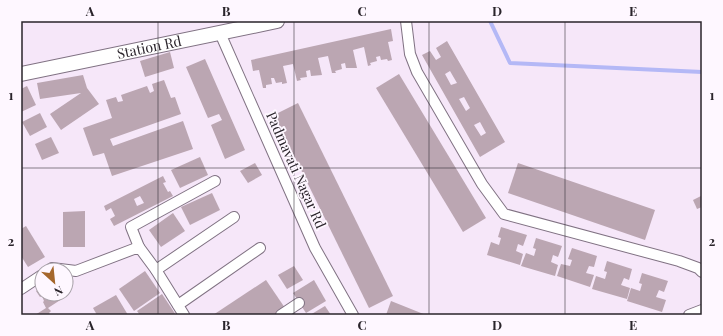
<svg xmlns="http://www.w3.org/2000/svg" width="723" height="336" font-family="'Playfair Display',serif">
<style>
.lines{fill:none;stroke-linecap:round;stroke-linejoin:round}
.stream{stroke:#b4b8f6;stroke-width:4}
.building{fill:#bba6b2;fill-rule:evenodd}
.minor-casing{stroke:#807283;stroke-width:12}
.secondary-casing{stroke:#807283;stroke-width:16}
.minor{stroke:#fff;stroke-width:10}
.secondary{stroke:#fff;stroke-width:14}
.grid{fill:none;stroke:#2a242b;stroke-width:1;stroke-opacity:0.55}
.labels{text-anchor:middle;stroke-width:3.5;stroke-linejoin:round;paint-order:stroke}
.street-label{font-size:14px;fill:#2a242b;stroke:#fef7ff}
.neatline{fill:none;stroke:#2a242b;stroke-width:1.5}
.grid-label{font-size:13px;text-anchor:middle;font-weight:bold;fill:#2a242b}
</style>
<rect width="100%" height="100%" fill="#f6e7f9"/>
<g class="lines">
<polyline class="stream" points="490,21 510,63 702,72"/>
</g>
<g class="building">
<polygon points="391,29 393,41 388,42 392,60 388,61 387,59 381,60 380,56 376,57 377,61 370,63 371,65 368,66 364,47 353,50 357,68 346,68 345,63 341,64 342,69 335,71 336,73 332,73 328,56 318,58 322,75 311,76 310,70 306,71 307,77 300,78 301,80 297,81 293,64 283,66 287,83 282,84 282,82 276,83 274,78 271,78 272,84 266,85 266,88 263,88 259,70 253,71 251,60"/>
<path d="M447,41L505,142L480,157L422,55L430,51L436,60L441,57L436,48ZM450,71L457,83L451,85L445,74ZM464,97L470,108L466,111L459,99ZM480,122L486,133L481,136L474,125Z"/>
<polygon points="170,52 174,68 145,77 140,61"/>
<polygon points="205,59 245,150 225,159 211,125 222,120 219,114 208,118 186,67"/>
<polygon points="399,74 486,218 463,232 376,88"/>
<polygon points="83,75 87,88 99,104 61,130 50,114 81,93 40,99 37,83"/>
<polygon points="164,80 171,98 175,97 181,114 110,139 113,146 183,121 193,149 112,176 104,153 93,156 83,128 112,118 106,100 116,97 118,102 123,101 121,95 147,86 150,93 154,91 152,84"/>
<polygon points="27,86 36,105 21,112 21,89"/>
<polygon points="298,103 393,296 369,308 274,115"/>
<polygon points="40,113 47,127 30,136 22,122"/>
<polygon points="51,137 59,153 42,160 35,144"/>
<polygon points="200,157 208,175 180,188 171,170"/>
<polygon points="255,163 262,175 248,183 240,171"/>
<polygon points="518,163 655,210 645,240 508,193"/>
<path d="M163,176L166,182L163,183L168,192L170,191L173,196L114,226L110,219L115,216L111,208L106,211L104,206ZM140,196L144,203L137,206L134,199Z"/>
<polygon points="212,193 220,210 190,225 181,207"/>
<polygon points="701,196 702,207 697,209 693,200"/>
<polygon points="85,211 85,247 63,247 63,212"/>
<polygon points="173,213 185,231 161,247 149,230"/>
<polygon points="26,226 45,257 28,267 21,256 21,229"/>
<polygon points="501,227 527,235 523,246 518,244 516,251 523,254 520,265 487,255 491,242 499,245 501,238 498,237"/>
<polygon points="536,238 562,246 558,257 553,255 551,262 558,265 555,276 521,266 526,253 534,256 536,249 533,248"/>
<polygon points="572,248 597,256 594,267 589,266 586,273 594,275 590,287 557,276 561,264 570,266 572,260 568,259"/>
<polygon points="607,261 632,269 629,280 624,278 621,285 630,288 627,299 592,289 596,276 605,279 607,272 604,271"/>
<polygon points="294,266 303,280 287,289 278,275"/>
<polygon points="145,271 160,293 134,311 119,289"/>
<polygon points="642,273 668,281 664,292 659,290 656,297 666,300 662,312 627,301 631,288 640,291 642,284 639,283"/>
<polygon points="266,280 285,308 275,315 213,315"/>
<polygon points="314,280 326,301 306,313 293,293"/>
<polygon points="42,287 42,294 66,294 66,291 68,295 48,308 51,311 49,313 50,315 35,315 46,308 43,302 44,301 42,296 40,297 36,291"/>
<polygon points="162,294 176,315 140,315 137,311"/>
<polygon points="116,295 128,315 97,315 93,308"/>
<polygon points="391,301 426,315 386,315"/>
<polygon points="325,306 331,315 310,315"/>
</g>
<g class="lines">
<defs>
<g id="minor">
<polyline points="406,21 410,54 417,72 482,184 504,214 679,261 698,268 702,272"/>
<polyline points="220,33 315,248 353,315"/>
<polyline points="139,247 131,227 215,181"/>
<polyline points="49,270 52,268 76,271 139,247 156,270 184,315"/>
<polyline points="156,270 234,217"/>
<polyline points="21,289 42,275"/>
<polyline points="178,305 260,248"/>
<polyline points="281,315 299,303"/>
<polyline points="689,315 702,310"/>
</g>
<g id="secondary">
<path id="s1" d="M21,74L277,21"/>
</g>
</defs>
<use href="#minor" class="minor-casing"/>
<use href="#secondary" class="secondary-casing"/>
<use href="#minor" class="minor"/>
<use href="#secondary" class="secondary"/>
</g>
<path class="grid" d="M158,21V315M294,21V315M429,21V315M565,21V315M21,168H702"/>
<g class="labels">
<g class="street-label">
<text dy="5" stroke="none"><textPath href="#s1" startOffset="131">Station Rd</textPath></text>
<text transform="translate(296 170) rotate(66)" y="5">Padmavati Nagar Rd</text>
</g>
</g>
<rect width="723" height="336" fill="none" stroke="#fef7ff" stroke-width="44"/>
<g transform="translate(54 282) rotate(153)"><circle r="19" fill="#fef7ff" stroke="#a9a3aa"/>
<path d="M0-3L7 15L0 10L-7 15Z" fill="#a5672c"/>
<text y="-6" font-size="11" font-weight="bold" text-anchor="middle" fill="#2a242b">N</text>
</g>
<rect x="22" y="22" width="679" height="292" class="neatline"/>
<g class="grid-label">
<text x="90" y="16">A</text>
<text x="226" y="16">B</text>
<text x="362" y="16">C</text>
<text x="497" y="16">D</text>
<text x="633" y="16">E</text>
<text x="11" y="100">1</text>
<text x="712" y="100">1</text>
<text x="11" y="246">2</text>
<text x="712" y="246">2</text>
<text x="90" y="330">A</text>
<text x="226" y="330">B</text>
<text x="362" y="330">C</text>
<text x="497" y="330">D</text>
<text x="633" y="330">E</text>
</g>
</svg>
